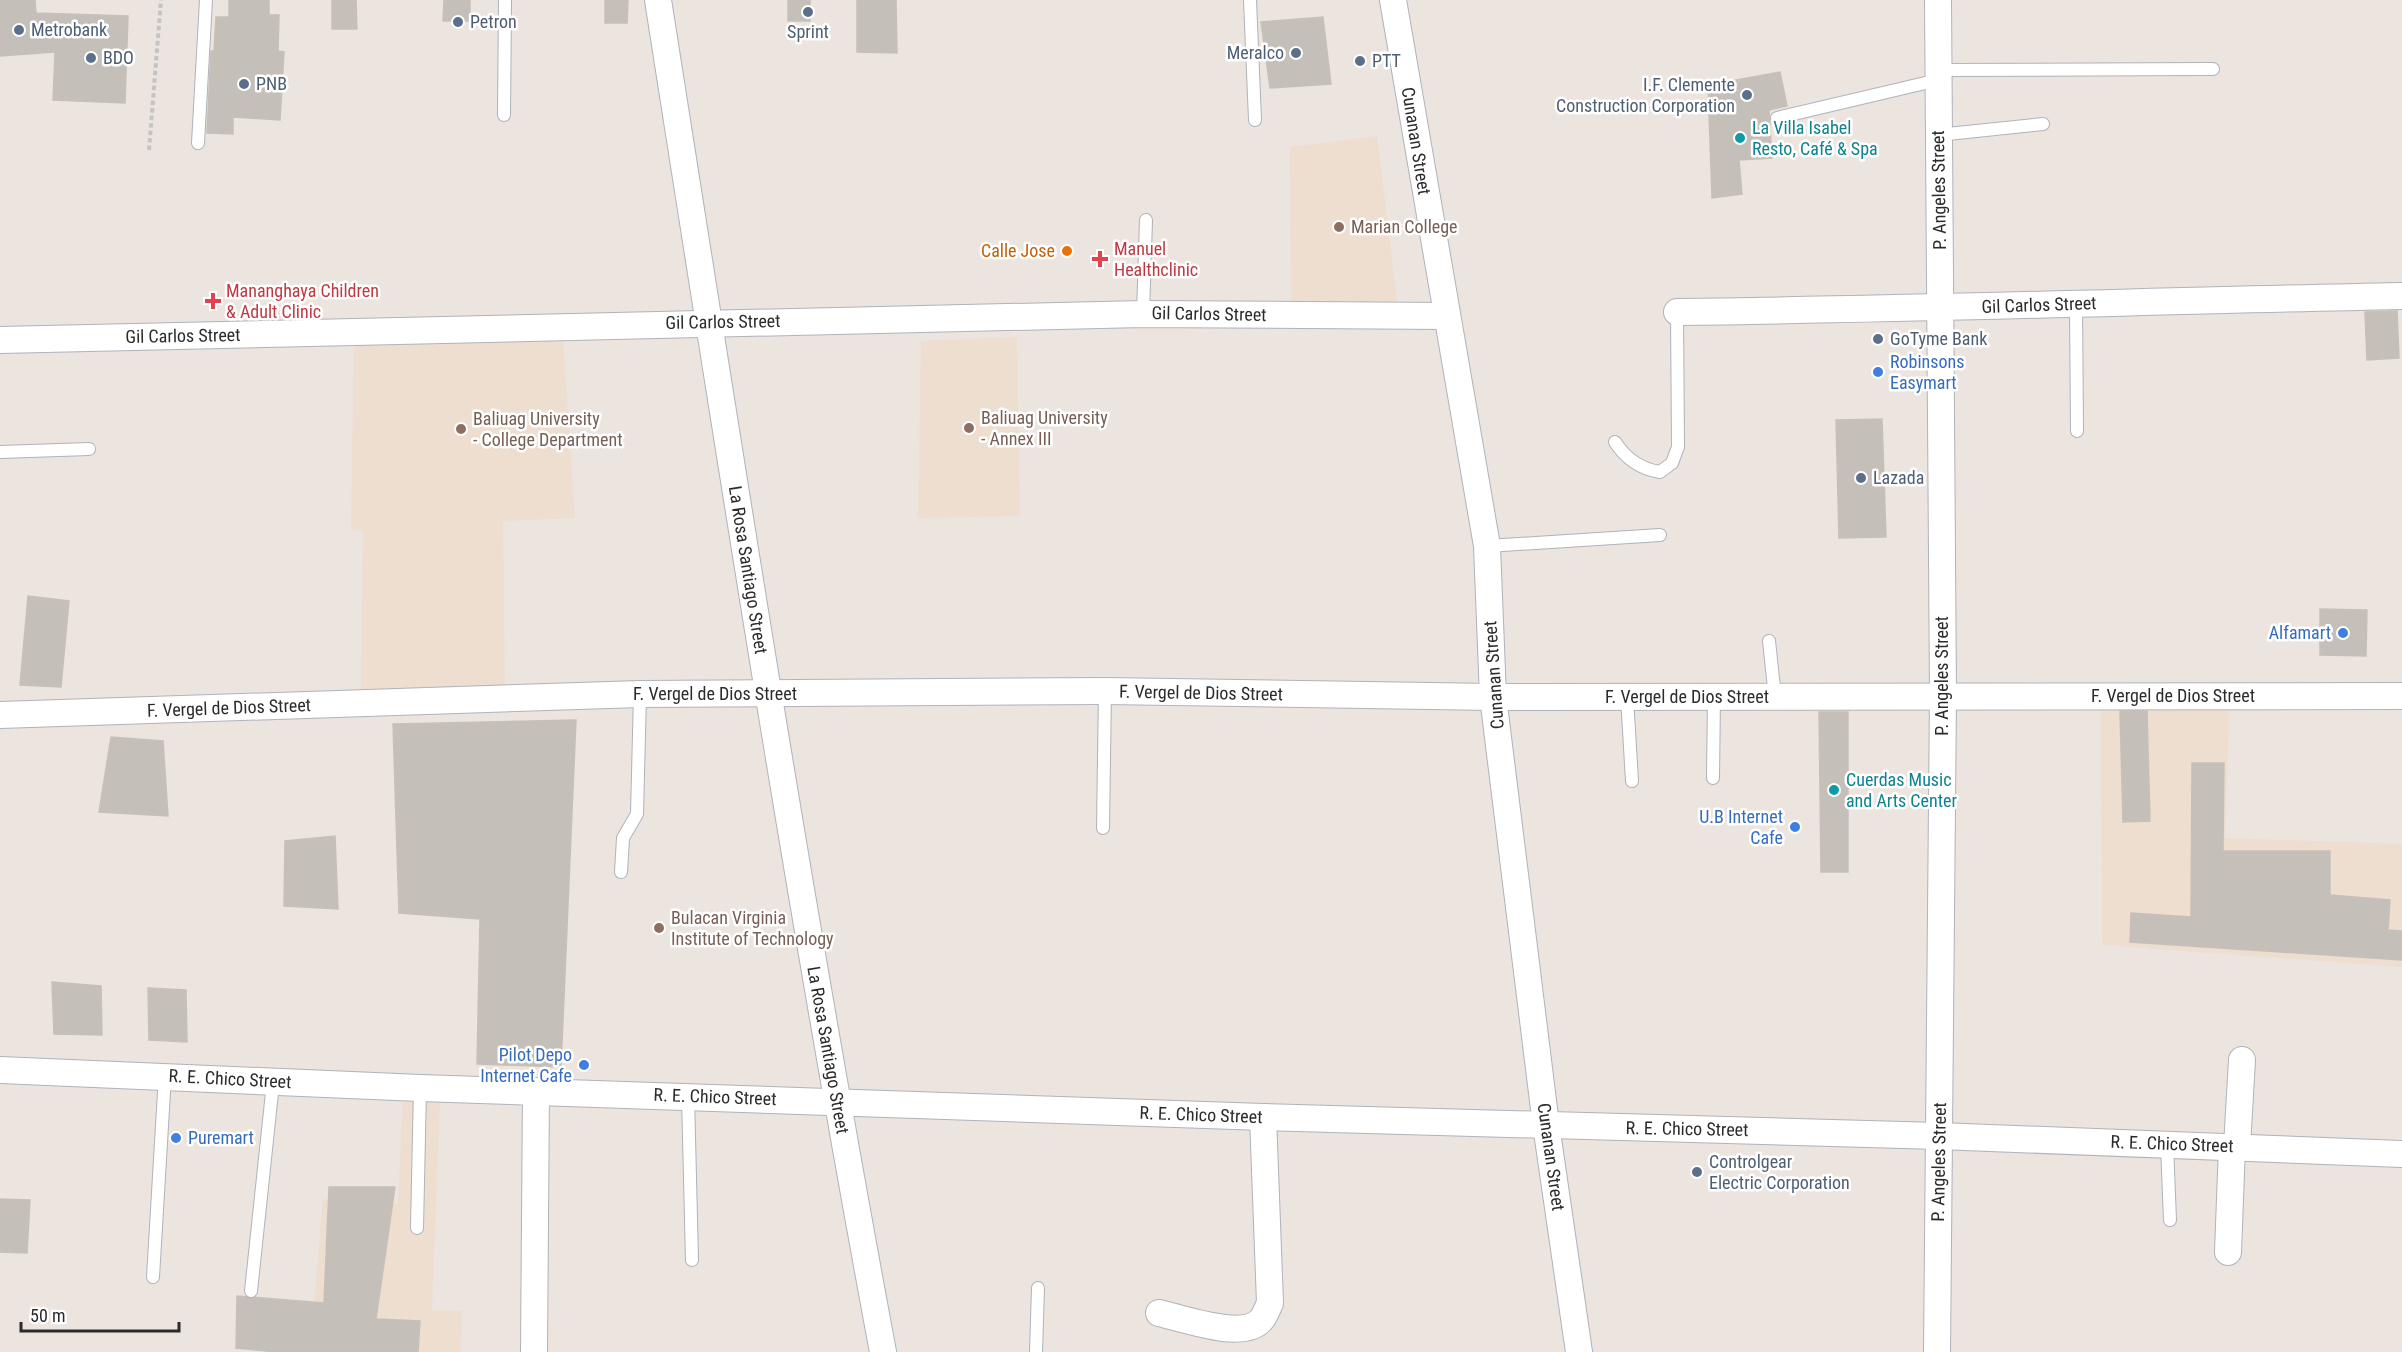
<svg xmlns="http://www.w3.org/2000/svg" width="2402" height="1352" font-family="'Roboto Condensed',sans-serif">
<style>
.education{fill:#eddecf}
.building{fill:#c5bfba;stroke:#c8c0b8;stroke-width:1.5}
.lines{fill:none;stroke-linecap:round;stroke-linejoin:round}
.service-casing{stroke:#afb3bb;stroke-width:14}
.minor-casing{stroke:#afb3bb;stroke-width:28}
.path{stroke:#c4c4c4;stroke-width:4;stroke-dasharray:4.5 3;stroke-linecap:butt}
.service{stroke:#fff;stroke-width:12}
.minor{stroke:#fff;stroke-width:26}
.service-dot{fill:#5c6f8a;stroke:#fff;stroke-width:2}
.culture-dot{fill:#0f9aa8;stroke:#fff;stroke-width:2}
.education-dot{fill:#8d6e63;stroke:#fff;stroke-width:2}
.food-dot{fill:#e8710a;stroke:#fff;stroke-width:2}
.health-dot{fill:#e0444e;stroke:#fff;stroke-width:2}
.shop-dot{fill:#3f7fe0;stroke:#fff;stroke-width:2}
.labels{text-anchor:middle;stroke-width:5;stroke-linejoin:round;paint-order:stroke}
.service-label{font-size:18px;fill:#4e5e75;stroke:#fff;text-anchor:start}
.culture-label{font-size:18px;fill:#0d838f;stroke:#fff;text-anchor:start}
.street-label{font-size:18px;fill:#2b2b2b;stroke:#fff}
.education-label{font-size:18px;fill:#785e54;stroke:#fff;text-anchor:start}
.health-label{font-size:18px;fill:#be3a42;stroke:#fff;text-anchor:start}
.food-label{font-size:18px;fill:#c56008;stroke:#fff;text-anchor:end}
.shop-label{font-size:18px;fill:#366cbe;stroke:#fff;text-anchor:end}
</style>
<rect width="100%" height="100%" fill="#ece4de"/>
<g class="education">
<polygon points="1377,136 1398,307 1291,308 1290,147"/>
<polygon points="1017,337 1020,516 918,518 921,341"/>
<polygon points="354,339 563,341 575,518 503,521 505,693 361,693 363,531 351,530"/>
<polygon points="2230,694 2225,838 2402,844 2402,967 2102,945 2101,696"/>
<polygon points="403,1099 440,1100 432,1310 462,1311 461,1352 310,1352 323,1199 398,1204"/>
</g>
<g class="building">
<polygon points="0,0 35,0 36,13 128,16 125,103 53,100 55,52 0,56"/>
<polygon points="229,0 269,0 269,15 279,15 278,51 284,52 280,120 233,117 233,134 207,133 211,51 214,51 216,17 229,17"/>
<polygon points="332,0 356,0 357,29 332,29"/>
<polygon points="444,0 470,0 470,21 443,21"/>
<polygon points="605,0 628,0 627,23 605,23"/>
<rect x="788" y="0" width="22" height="21"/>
<polygon points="857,0 896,0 897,53 857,52"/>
<polygon points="1323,17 1331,84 1270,88 1261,22"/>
<polygon points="1780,72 1787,106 1769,110 1772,158 1739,160 1742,194 1712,198 1708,85"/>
<polygon points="2397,311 2399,358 2367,360 2365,312"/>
<polygon points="1882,419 1886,537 1839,538 1836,420"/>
<polygon points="28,596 69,601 61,687 20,685"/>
<polygon points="2320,609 2367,610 2366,656 2320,655"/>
<polygon points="2120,711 2147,711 2150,821 2123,822"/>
<polygon points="1819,712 1848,712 1848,872 1821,872"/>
<polygon points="576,720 561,1067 477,1064 480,919 399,913 393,724"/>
<polygon points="111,737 163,741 168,816 99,812"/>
<polygon points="2192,763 2224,763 2223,851 2330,851 2330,895 2390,900 2388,930 2402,931 2402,960 2130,942 2131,913 2191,917"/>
<polygon points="335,836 338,909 284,906 285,841"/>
<polygon points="52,982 101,986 102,1035 54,1034"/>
<polygon points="148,988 186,990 187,1042 149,1040"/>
<polygon points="329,1187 395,1187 376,1319 420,1321 418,1352 276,1352 236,1348 237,1296 324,1303"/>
<polygon points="0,1199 30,1200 27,1253 0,1252"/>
</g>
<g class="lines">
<defs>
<g id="service">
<polyline points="1250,0 1255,120"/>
<polyline points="1938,70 2213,69"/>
<polyline points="504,115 505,0"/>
<polyline points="1777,118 1938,80"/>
<polyline points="1938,135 2043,124"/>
<polyline points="198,143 206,0"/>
<polyline points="2076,303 2077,431"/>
<polyline points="1143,314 1146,220"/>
<path d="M1615,442C1626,459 1640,469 1660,472L1672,463L1678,447L1677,312"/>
<polyline points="0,452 89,449"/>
<polyline points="1487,546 1660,535"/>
<polyline points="1769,641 1775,697"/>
<polyline points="1627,697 1632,781"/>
<polyline points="1713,778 1714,697"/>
<polyline points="1103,828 1105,691"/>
<polyline points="621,872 623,838 637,814 640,694"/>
<polyline points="688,1096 692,1260"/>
<polyline points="2167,1145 2170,1220"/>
<polyline points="417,1228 420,1088"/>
<polyline points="153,1277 165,1075"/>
<polyline points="251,1291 273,1083"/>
<polyline points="1036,1352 1038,1288"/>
</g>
<g id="minor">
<path d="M658,0C729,451 799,903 883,1352"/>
<polyline points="1393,0 1487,546 1493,697 1546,1125 1579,1352"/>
<path d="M1677,312C1919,309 2160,301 2402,296"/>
<polyline points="0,340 1143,314 1446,316"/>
<polyline points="0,715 640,694 1105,691 1493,697 2402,696"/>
<polyline points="0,1070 420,1088 1263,1117 1939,1136 2402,1154"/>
<polyline points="2237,1146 2242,1060"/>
<polyline points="2228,1252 2232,1146"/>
<path d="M1159,1313C1182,1318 1243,1341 1261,1320C1265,1316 1267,1309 1270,1303L1263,1117"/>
<polyline points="534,1352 536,1091"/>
<polyline points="1937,1352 1943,695 1938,0"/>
</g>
</defs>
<use href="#service" class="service-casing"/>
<use href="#minor" class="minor-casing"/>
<polyline class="path" points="149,150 161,0"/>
<use href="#service" class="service"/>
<use href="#minor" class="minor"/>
</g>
<g class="service-dot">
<circle cx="808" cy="12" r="6"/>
<circle cx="458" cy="22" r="6"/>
<circle cx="19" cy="30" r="6"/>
<circle cx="1296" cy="53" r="6"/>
<circle cx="91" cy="58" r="6"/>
<circle cx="1360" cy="61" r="6"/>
<circle cx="244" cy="84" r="6"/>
<circle cx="1747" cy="95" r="6"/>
<circle cx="1878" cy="339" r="6"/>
<circle cx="1861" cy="478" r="6"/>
<circle cx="1697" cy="1172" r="6"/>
</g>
<g class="culture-dot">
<circle cx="1740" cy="138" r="6"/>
<circle cx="1834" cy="790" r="6"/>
</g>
<g class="education-dot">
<circle cx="1339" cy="227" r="6"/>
<circle cx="969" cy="428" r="6"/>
<circle cx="461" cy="429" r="6"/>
<circle cx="659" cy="928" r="6"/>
</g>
<circle class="food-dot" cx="1067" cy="251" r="6"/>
<g class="health-dot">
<path d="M1097 250h6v6h6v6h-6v6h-6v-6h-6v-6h6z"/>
<path d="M210 292h6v6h6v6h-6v6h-6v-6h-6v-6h6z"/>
</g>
<g class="shop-dot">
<circle cx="1878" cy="372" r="6"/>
<circle cx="2343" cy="633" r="6"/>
<circle cx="1795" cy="827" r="6"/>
<circle cx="584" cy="1065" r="6"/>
<circle cx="176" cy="1138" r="6"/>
</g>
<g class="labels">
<g class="service-label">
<text x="470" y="28">Petron</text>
<text x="31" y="36">Metrobank</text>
<text x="808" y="38" text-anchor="middle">Sprint</text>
<text x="1284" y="59" text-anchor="end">Meralco</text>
<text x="103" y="64">BDO</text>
<text x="1372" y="67">PTT</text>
<text x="256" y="90">PNB</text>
<text x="1735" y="91" text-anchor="end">I.F. Clemente<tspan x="1735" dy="21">Construction Corporation</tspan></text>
<text x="1890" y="345">GoTyme Bank</text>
<text x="1873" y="484">Lazada</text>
<text x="1709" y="1168">Controlgear<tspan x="1709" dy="21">Electric Corporation</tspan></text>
</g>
<g class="culture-label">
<text x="1752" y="134">La Villa Isabel<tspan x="1752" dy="21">Resto, Café &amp; Spa</tspan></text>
<text x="1846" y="786">Cuerdas Music<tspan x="1846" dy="21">and Arts Center</tspan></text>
</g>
<g class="street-label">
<text transform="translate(1416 141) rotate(81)" y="6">Cunanan Street</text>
<text transform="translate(1939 190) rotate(-91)" y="6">P. Angeles Street</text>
<text transform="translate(2039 305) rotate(-2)" y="6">Gil Carlos Street</text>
<text transform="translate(1209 314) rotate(1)" y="6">Gil Carlos Street</text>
<text transform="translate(723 322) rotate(-1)" y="6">Gil Carlos Street</text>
<text transform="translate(183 336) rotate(-1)" y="6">Gil Carlos Street</text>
<text transform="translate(748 570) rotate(81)" y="6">La Rosa Santiago Street</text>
<text transform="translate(1494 675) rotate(-94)" y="6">Cunanan Street</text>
<text transform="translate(1942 676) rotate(-90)" y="6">P. Angeles Street</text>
<text transform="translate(1201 693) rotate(1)" y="6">F. Vergel de Dios Street</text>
<text x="715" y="700">F. Vergel de Dios Street</text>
<text x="2173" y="702">F. Vergel de Dios Street</text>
<text x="1687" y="703">F. Vergel de Dios Street</text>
<text transform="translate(229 708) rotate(-2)" y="6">F. Vergel de Dios Street</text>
<text transform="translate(828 1050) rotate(80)" y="6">La Rosa Santiago Street</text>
<text transform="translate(230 1079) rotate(3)" y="6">R. E. Chico Street</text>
<text transform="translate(715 1097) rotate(2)" y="6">R. E. Chico Street</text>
<text transform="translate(1201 1115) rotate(2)" y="6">R. E. Chico Street</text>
<text transform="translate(1687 1129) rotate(1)" y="6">R. E. Chico Street</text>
<text transform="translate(2172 1144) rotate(2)" y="6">R. E. Chico Street</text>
<text transform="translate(1551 1157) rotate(82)" y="6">Cunanan Street</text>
<text transform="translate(1939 1162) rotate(-89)" y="6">P. Angeles Street</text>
</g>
<g class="education-label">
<text x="1351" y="233">Marian College</text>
<text x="981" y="424">Baliuag University<tspan x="981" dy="21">- Annex III</tspan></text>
<text x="473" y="425">Baliuag University<tspan x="473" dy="21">- College Department</tspan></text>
<text x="671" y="924">Bulacan Virginia<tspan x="671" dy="21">Institute of Technology</tspan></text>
</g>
<g class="health-label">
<text x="1114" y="255">Manuel<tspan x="1114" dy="21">Healthclinic</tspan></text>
<text x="226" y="297">Mananghaya Children<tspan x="226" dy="21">&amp; Adult Clinic</tspan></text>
</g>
<g class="food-label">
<text x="1055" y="257">Calle Jose</text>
</g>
<g class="shop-label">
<text x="1890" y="368" text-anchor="start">Robinsons<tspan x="1890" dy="21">Easymart</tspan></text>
<text x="2331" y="639">Alfamart</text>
<text x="1783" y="823">U.B Internet<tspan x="1783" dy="21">Cafe</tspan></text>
<text x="572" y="1061">Pilot Depo<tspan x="572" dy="21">Internet Cafe</tspan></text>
<text x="188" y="1144" text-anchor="start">Puremart</text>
</g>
</g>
<path d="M21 1322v9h158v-9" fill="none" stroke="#2b2b2b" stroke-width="3"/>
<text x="30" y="1322" font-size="18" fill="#2b2b2b" stroke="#ffffff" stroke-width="4.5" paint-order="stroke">50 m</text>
</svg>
